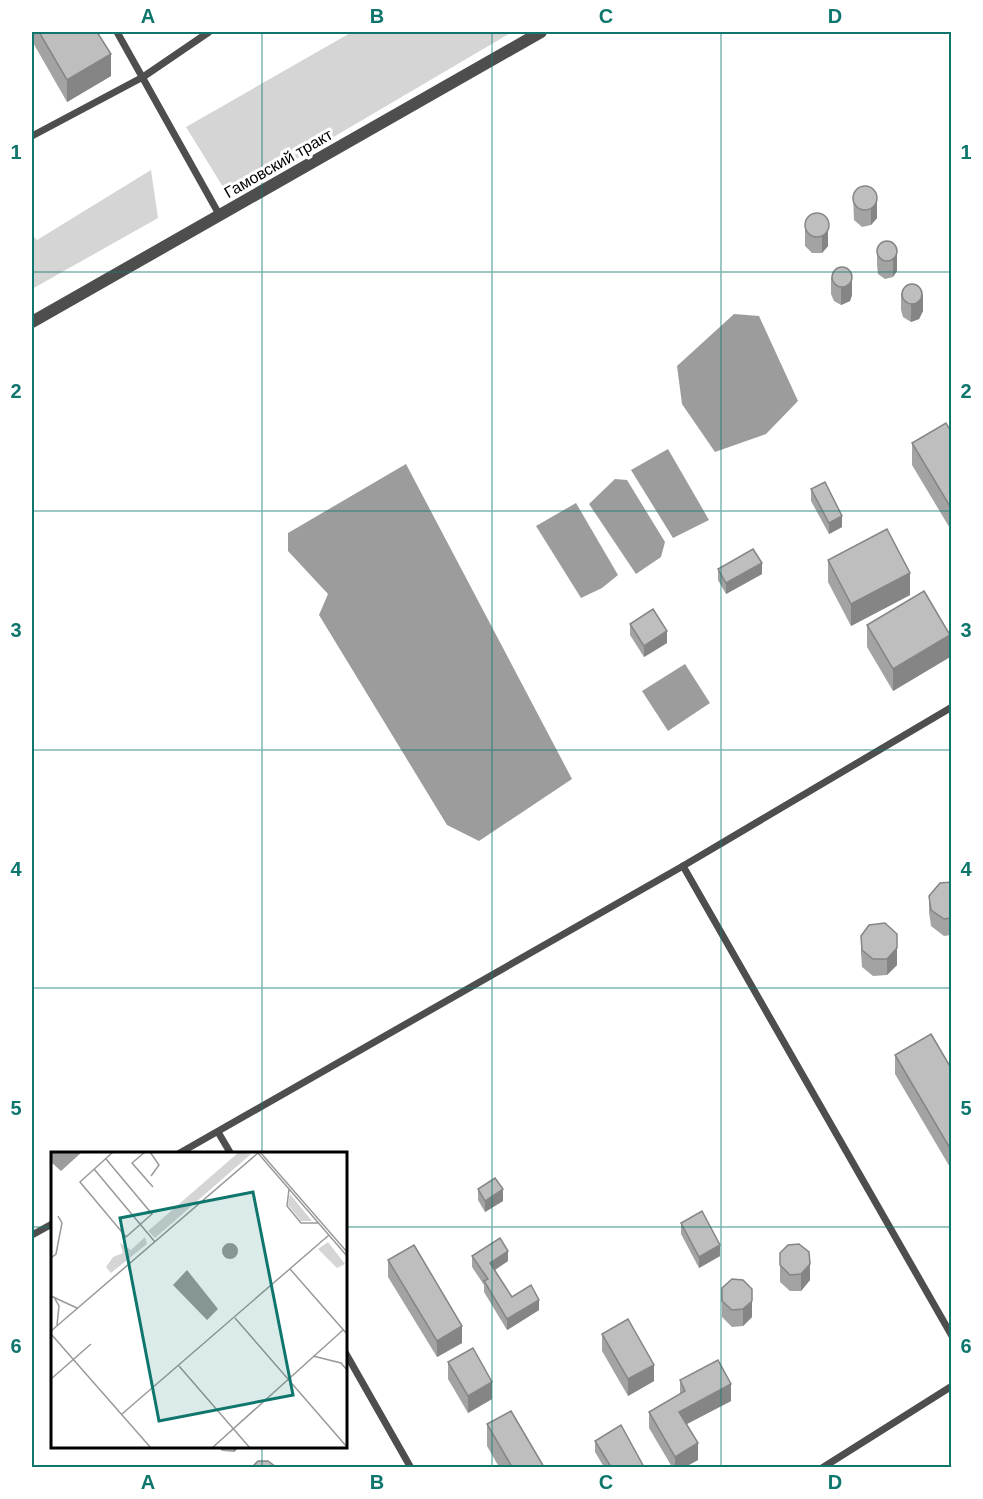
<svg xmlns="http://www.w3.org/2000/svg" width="983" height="1499" font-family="Helvetica,sans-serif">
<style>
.green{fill:#d5d5d5}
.water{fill:#9c9c9c}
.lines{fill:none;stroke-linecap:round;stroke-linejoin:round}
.service{stroke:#4e4e4e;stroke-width:7}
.tertiary{stroke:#4e4e4e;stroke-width:12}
.wall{fill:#a3a3a3}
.shaded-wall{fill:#858585}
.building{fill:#bebebe;stroke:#858585;stroke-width:1.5}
.grid{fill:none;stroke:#0f766e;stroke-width:1.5;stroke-opacity:0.55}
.labels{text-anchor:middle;stroke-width:6;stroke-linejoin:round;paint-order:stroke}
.street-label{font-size:16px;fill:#000;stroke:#fff}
.inset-road{fill:none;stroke:#999;stroke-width:1.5}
.view{fill:#0f766e;fill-opacity:0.15;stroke:#0f766e;stroke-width:3}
.inset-edge{fill:none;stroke:#000;stroke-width:3}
.neatline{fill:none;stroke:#0f766e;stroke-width:2}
.grid-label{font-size:20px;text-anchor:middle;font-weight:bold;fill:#0f766e}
</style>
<rect width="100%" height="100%" fill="#fff"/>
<g class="green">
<polygon points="352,32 512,32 245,189 223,187 186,127"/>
<polygon points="151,170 158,218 32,289 32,235 37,240"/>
</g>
<g class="water">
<polygon points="734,314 759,316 798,401 766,434 715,452 682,404 677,366"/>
<polygon points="668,449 709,520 673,538 631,470"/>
<polygon points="406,464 572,779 479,841 447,825 319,615 328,594 288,551 288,533"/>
<polygon points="615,479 627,480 665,542 661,557 636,574 589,504"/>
<polygon points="576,503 618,575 602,588 581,598 536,526"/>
<polygon points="685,664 710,703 668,731 642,691"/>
</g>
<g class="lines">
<g class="service">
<polyline points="117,32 220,216"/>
<polyline points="32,136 143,77 209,32"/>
<polyline points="683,866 952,1336"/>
<polyline points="218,1132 231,1154"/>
<polyline points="178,1154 683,866 952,707"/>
<polyline points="32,1235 52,1224"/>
<polyline points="345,1352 411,1468"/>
<polyline points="822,1468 952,1386"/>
</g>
<polyline class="tertiary" points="32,322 541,32"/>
</g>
<g class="wall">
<polygon points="32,32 97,32 111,76 67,102 32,41"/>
<polygon points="853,194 877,201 877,218 871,225 862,227 854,220"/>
<polygon points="813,213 828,246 822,253 812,253 805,246 805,230"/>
<polygon points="890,241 897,271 893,277 885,279 878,274 877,265 877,249"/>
<polygon points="831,277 852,295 850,301 841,305 834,301 831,294"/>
<polygon points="901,293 923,311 919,319 911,322 903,317 901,310"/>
<polygon points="951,432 951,530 912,465 912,443"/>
<polygon points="811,489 842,527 829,534 811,501"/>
<polygon points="828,560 910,595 851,626 828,582"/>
<polygon points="718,569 762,574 726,594 718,580"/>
<polygon points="630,624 667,643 644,657 630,635"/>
<polygon points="867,625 950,657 893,691 867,647"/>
<polygon points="951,882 951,935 944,936 931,926 929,912 929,896"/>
<polygon points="897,934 897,965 887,975 873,976 862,967 861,953 861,936"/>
<polygon points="895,1055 951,1068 951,1169 895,1074"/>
<polygon points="478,1189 503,1201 485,1212 478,1200"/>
<polygon points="681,1223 720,1256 699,1268 681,1234"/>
<polygon points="780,1253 810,1280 801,1291 790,1291 780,1282"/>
<polygon points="472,1256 508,1261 495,1270 512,1297 539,1310 507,1330 484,1292 484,1285 472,1267"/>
<polygon points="388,1260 462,1343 437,1357 388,1277"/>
<polygon points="722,1288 752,1317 743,1326 732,1327 722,1317"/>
<polygon points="602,1334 654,1381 628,1396 602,1351"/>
<polygon points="448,1362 492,1399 468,1413 448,1379"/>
<polygon points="680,1380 731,1401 687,1424 698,1460 685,1467 672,1467 649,1428 649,1412 680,1394"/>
<polygon points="487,1424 544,1467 499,1467 487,1446"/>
<polygon points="595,1441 644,1467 604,1467 595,1452"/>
<polygon points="218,1446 240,1446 234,1452 222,1451"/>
</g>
<g class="shaded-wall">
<polygon points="111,54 111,76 67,102 67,80"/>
<polygon points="877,201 877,218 871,225 871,208"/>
<polygon points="828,230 828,246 822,253 822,236"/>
<polygon points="897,254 897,271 893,277 893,260"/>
<polygon points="852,279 852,295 850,301 841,305 841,288"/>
<polygon points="923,294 923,311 919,319 911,322 911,305"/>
<polygon points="842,516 842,527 829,534 829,523"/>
<polygon points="762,563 762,574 726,594 726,583"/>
<polygon points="910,573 910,595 851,626 851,604"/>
<polygon points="667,631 667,643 644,657 644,646"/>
<polygon points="950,635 950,657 893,691 893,669"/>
<polygon points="897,948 897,965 887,975 887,959"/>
<polygon points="34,1148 34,1164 32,1166 32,1149"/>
<polygon points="503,1189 503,1201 485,1212 485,1201"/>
<polygon points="720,1245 720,1256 699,1268 699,1257"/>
<polygon points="508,1251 508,1261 490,1273 490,1263"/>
<polygon points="810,1264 810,1280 801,1291 801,1274"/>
<polygon points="539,1300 539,1310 507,1330 507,1319"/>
<polygon points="752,1301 752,1317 743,1326 743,1309"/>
<polygon points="462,1326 462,1343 437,1357 437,1341"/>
<polygon points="654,1365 654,1381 628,1396 628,1379"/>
<polygon points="492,1382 492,1399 468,1413 468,1396"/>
<polygon points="731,1384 731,1401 679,1428 679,1412"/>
<polygon points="698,1443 698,1460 685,1467 675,1467 675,1457"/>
<polygon points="234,1446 240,1446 234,1452"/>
</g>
<g class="building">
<polygon points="39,32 97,32 111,54 67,80"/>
<circle cx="865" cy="198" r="12"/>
<circle cx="817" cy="225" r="12"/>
<circle cx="887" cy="251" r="10"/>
<circle cx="842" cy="277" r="10"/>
<circle cx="912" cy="294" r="10"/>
<polygon points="946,423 951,432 951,508 912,443"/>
<polygon points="825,482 842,516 829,523 811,489"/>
<polygon points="887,529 910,573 851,604 828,560"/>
<polygon points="753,549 762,563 726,583 718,569"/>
<polygon points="924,591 950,635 893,669 867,625"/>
<polygon points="653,609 667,631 644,646 630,624"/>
<polygon points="951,882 951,918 944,919 931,910 929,896 940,883"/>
<polygon points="885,923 897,934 897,948 887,959 873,959 862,950 861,936 869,925"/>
<polygon points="931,1034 951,1068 951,1150 895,1055"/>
<polygon points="495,1178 503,1189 485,1201 478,1189"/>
<polygon points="702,1211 720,1245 699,1257 681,1223"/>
<polygon points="500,1238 508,1251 490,1263 512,1297 531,1285 539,1300 507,1319 484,1281 488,1279 472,1256"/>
<polygon points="799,1244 809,1252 810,1264 801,1274 790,1275 780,1265 780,1253 788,1245"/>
<polygon points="414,1245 462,1326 437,1341 388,1260"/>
<polygon points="732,1279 743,1280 752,1289 752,1301 743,1309 732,1310 722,1301 722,1288"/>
<polygon points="628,1319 654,1365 628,1379 602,1334"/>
<polygon points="473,1348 492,1382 468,1396 448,1362"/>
<polygon points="718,1360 731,1384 679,1412 698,1443 675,1457 649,1412 685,1391 680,1380"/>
<polygon points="511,1411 544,1467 512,1467 487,1424"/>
<polygon points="621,1425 644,1467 611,1467 595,1441"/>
<polygon points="258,1461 268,1461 276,1467 252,1467"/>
</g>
<path class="grid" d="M262,32V1154M492,32V1468M721,32V1468M32,272H952M32,511H952M32,750H952M32,988H952M32,1227H52M345,1227H952M262,1446V1468"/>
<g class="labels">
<g class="street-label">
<text transform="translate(278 163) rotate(-30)" y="6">Гамовский тракт</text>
</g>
</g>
<g transform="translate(51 1152)">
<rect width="296" height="296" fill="#fff"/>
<path d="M188,0L200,2L104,86L97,79ZM239,42L261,69H250L237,53ZM94,85L96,92L60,121L55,115L62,105L72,101L69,91L80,98ZM277,90L294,112L286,116L267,97Z" fill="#d5d5d5"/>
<path d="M0,0H31L10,19L0,10ZM171 99a8 8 0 1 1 16 0a8 8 0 1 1-16 0ZM136,118L167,157L156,168L122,133Z" fill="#9c9c9c"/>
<path class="inset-road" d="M94,0L81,11L102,35M99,0L108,13L100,24M206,0L296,104M209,0L296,100M55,7L101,62L75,85L29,30L62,0M43,17L104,90M238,37L236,54L250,71H267M0,106L5,102L11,71L7,64M239,117L296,182M0,144L26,156M3,145L8,154L6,173M184,166L296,295M0,179L207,1M0,182L100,296M262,204L290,211L296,218M128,214L199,296M0,227L40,192M71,262L278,83M161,296L292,178"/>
<path class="view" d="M202,40L242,243L108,269L69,66Z"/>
<rect width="296" height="296" class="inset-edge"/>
</g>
<rect width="983" height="1499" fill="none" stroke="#ffffff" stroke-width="66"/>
<rect x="33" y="33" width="917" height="1433" class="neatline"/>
<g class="grid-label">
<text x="148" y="23">A</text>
<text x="377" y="23">B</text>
<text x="606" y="23">C</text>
<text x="835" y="23">D</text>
<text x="16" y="159">1</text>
<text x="966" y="159">1</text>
<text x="16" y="398">2</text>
<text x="966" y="398">2</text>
<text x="16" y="637">3</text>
<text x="966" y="637">3</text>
<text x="16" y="876">4</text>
<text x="966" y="876">4</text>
<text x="16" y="1115">5</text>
<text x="966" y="1115">5</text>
<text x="16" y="1353">6</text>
<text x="966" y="1353">6</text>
<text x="148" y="1489">A</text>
<text x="377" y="1489">B</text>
<text x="606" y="1489">C</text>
<text x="835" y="1489">D</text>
</g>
</svg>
